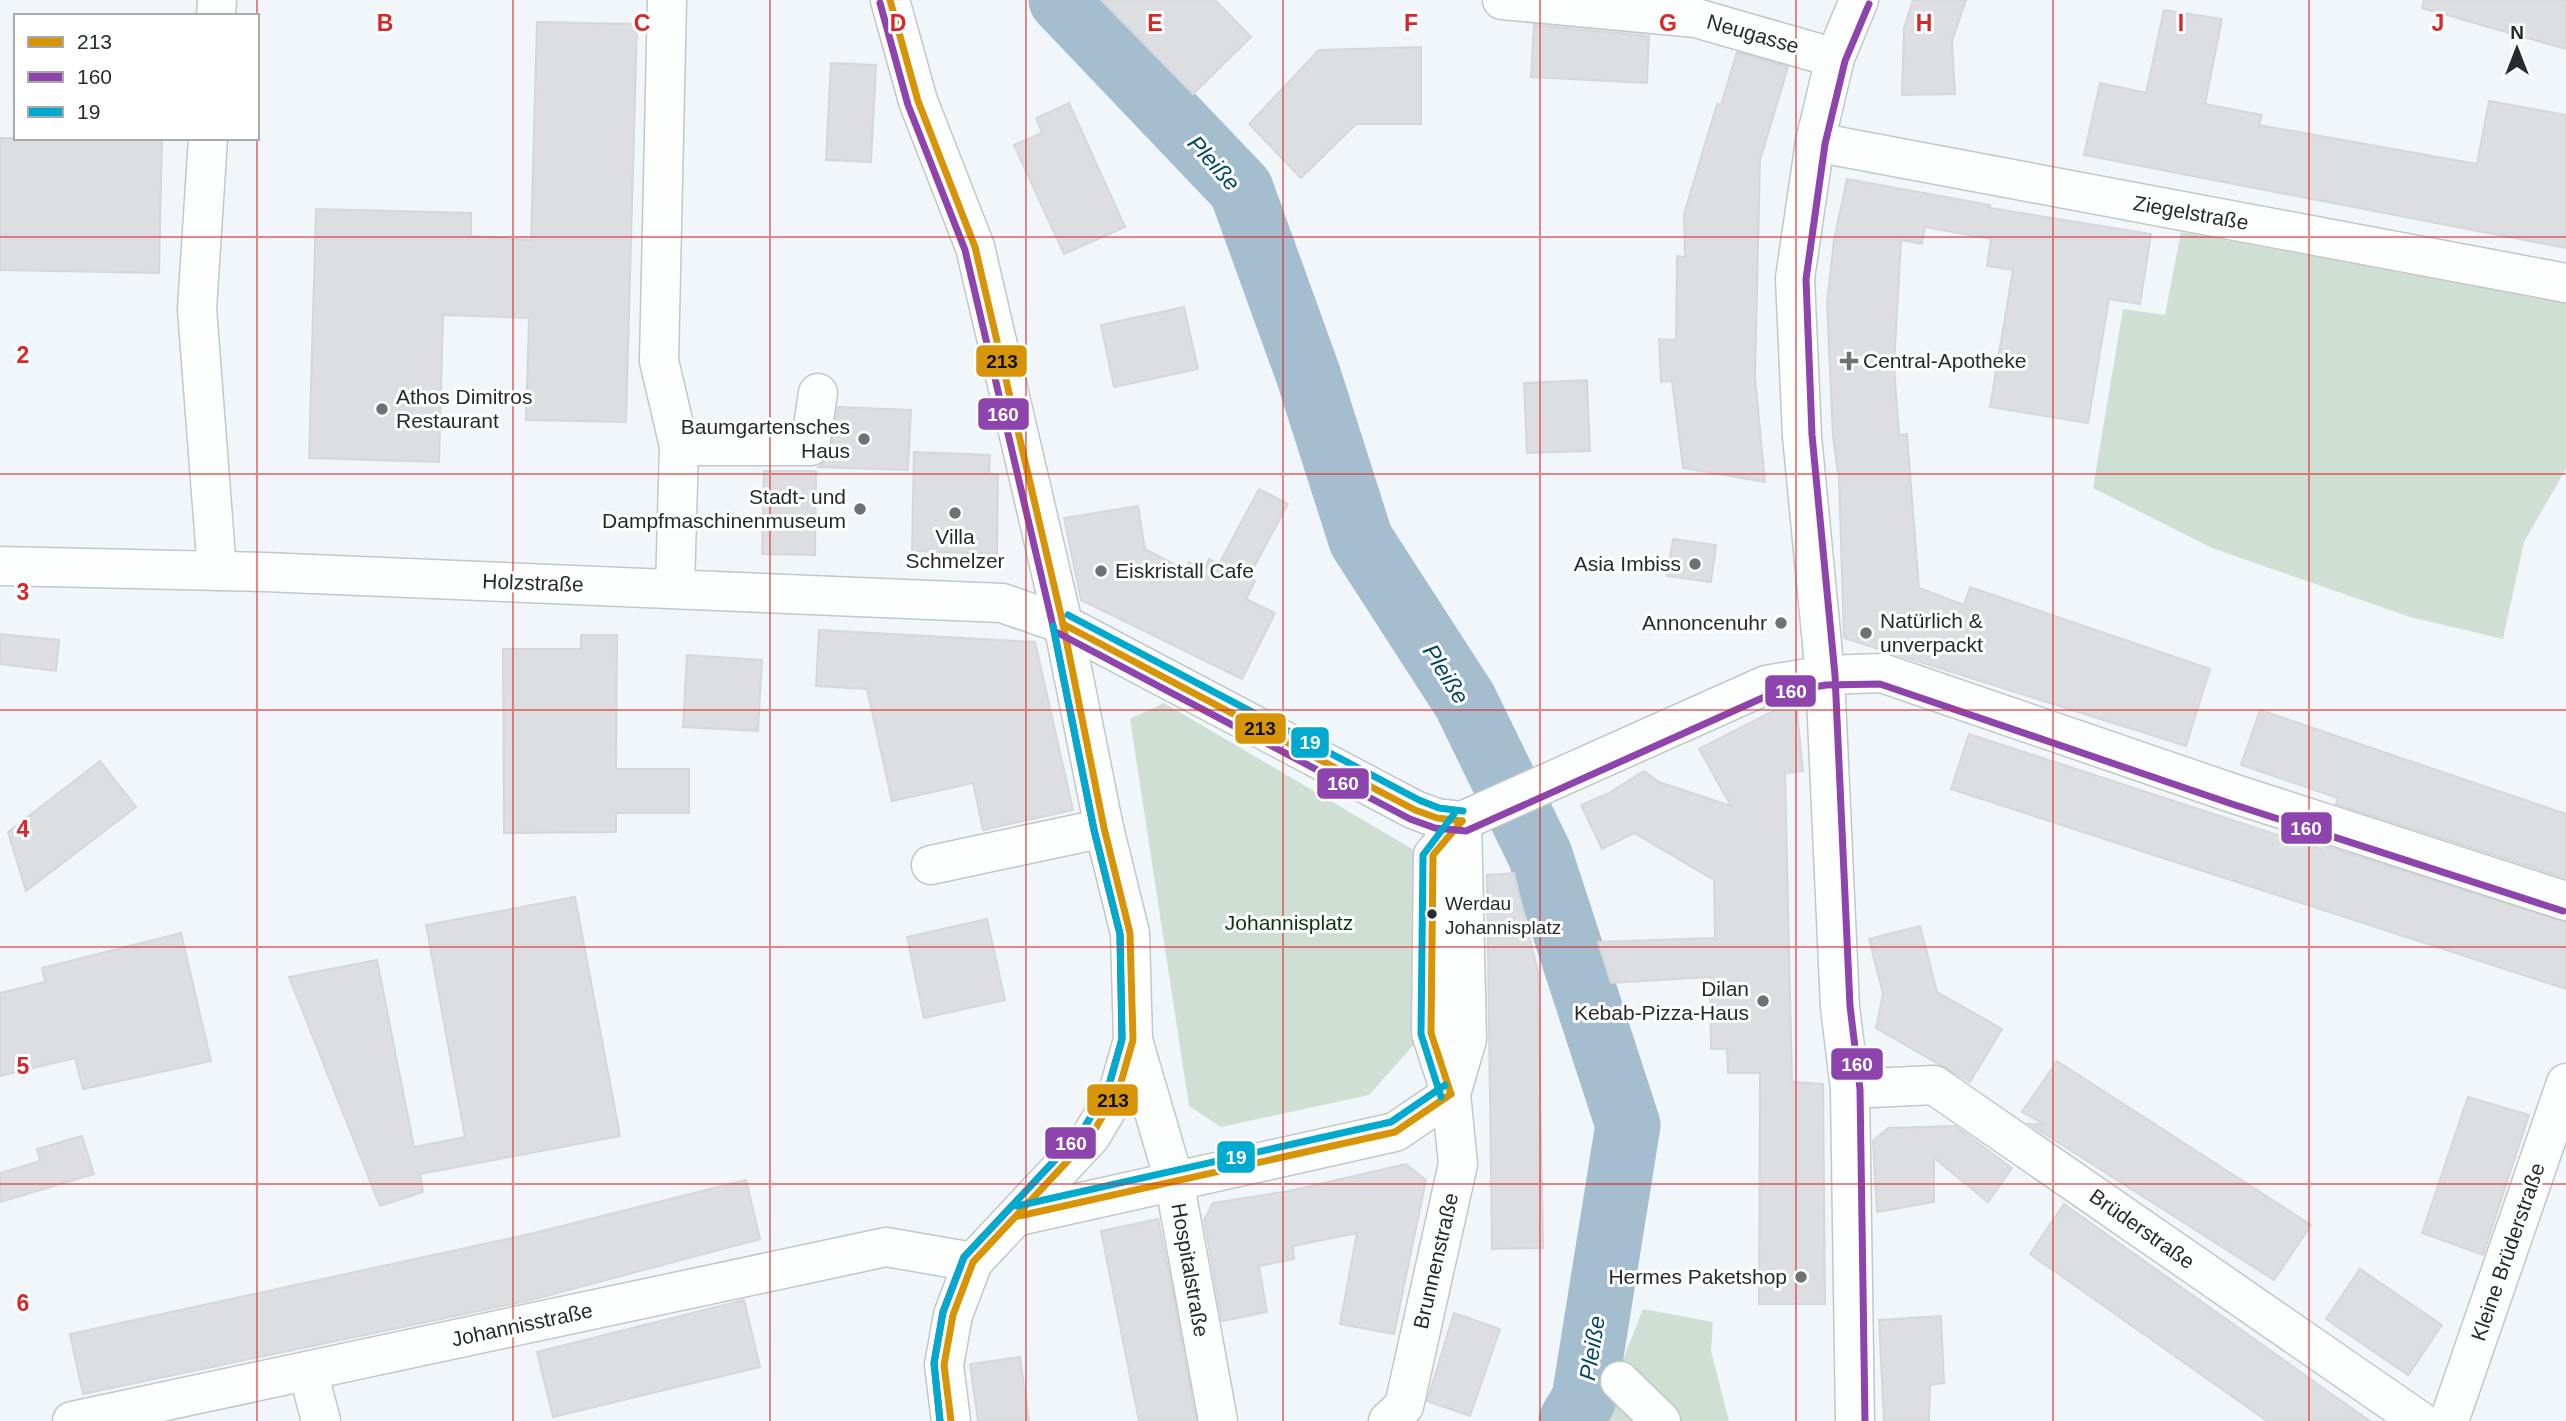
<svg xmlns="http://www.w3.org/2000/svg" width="2566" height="1421" font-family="Arial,sans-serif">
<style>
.green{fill:#d0dfd3}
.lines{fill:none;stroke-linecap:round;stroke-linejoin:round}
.river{stroke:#a4bed0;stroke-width:65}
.building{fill:#dddee1;stroke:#d7d7d9;stroke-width:2}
.minor-casing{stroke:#c3c7ca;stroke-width:41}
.minor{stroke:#fdfefe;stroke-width:38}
.bus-1-casing{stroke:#fff;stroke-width:12}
.bus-2-casing{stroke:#fff;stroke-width:12}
.bus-3-casing{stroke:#fff;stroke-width:12}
.bus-1{stroke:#d89407;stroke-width:7}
.bus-2{stroke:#8e44ad;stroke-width:7}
.bus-3{stroke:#00a9ce;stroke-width:7}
.grid{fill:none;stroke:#d62828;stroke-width:2;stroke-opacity:0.55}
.poi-dot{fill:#6e7275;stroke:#fff;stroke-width:2.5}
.bus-dot{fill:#272b2e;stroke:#fff;stroke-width:2.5}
.labels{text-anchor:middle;stroke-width:6;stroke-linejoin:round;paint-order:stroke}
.bus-label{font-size:19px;fill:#272b2e;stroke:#fff;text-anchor:start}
.street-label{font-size:21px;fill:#272b2e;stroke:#fff}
.poi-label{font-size:21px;fill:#272b2e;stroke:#fff;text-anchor:end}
.park-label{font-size:21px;fill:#0b340b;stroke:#fff}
.water-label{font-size:23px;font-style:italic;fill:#004767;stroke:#fff}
.grid-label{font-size:23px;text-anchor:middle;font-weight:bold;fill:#d62828;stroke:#fff;stroke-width:6;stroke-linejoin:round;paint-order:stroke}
.line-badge{stroke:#fff;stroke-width:2.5}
.badge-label{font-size:19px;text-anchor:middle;font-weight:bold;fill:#fff}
.pale-badge-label{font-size:19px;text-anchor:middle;font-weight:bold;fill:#111}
</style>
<rect width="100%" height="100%" fill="#f1f6fa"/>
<g class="green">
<polygon points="2181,232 2566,303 2566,469 2524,542 2503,639 2410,617 2212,548 2093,488 2123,309 2165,315"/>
<polygon points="1164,703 1414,850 1418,1040 1369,1095 1221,1127 1189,1106 1130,719"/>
<polygon points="1643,1309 1713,1322 1711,1351 1729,1421 1599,1421"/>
</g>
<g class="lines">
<polyline class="river" points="1061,0 1241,189 1308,374 1361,540 1465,701 1540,855 1628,1125 1584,1399 1571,1421"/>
</g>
<g class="building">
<polygon points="1101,0 1215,0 1251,37 1193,94"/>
<polygon points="1913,0 1966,0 1952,41 1955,94 1902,95 1904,28"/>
<polygon points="2424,0 2566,0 2566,49 2422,8"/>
<polygon points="2164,10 2222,19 2205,104 2262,115 2259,125 2477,164 2489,101 2566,115 2566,248 2084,155 2100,83 2146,93"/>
<polygon points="537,22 637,24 626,422 526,420 529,318 443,315 439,462 309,458 316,209 471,213 471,236 531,240"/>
<polygon points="1534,25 1649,36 1647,83 1531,77"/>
<polygon points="1421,47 1421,124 1356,124 1301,178 1249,124 1319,50"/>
<polygon points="1737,52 1788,67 1760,160 1755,377 1765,482 1683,468 1672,381 1661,382 1659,339 1676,340 1677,256 1685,257 1684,214 1717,104 1721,105"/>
<polygon points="831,63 876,65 871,162 826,160"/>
<polygon points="1069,103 1125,227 1064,254 1014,145 1042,133 1036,118"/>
<polygon points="0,138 162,138 159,273 0,270"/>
<polygon points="1847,179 1990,205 1990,208 2151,234 2140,304 2109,299 2088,423 1990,407 2013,270 1987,266 1991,239 1925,227 1922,244 1901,240 1894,366 1899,435 1907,434 1919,588 1964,605 1970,587 2210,669 2186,746 1844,638 1839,479 1833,437 1827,304 1834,240"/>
<polygon points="1184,307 1198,369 1114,387 1101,325"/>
<polygon points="1587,380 1590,451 1527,453 1524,383"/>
<polygon points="838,407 911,410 908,470 818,467 827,459 831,450"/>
<polygon points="914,452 990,455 989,474 998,475 997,554 912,551"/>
<polygon points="764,471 816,471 815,555 762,554"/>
<polygon points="1259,489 1288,504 1248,578 1255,581 1246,599 1275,613 1242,679 1081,600 1064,518 1138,506 1145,549 1185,570 1189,562 1204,570 1209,559 1219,564"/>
<polygon points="1673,539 1716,545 1711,582 1667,576"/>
<polygon points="819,630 1035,642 1073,810 983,830 973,783 892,801 867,689 816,686"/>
<polygon points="0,634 59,640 56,671 0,664"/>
<polygon points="581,635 617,635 616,769 689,769 689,813 616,813 616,832 504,833 503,649 581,649"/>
<polygon points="687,655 762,660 758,731 683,727"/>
<polygon points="1796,702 1803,771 1785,773 1792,1082 1823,1084 1825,1304 1759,1304 1760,1073 1728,1073 1727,1049 1711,1049 1710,977 1611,983 1598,942 1715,938 1714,880 1634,833 1602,849 1581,805 1609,793 1644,771 1659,782 1731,806 1699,749 1787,704"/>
<polygon points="2260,710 2566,814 2566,878 2336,804 2338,798 2241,765"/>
<polygon points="1969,734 2321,849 2322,845 2566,922 2566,989 1951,789"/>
<polygon points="100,761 136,807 26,891 8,832"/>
<polygon points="1514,873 1538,972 1543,1248 1492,1249 1487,875"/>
<polygon points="575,897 620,1136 420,1174 423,1192 380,1206 289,977 377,960 414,1147 465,1137 426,925"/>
<polygon points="987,919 1005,1000 924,1018 907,937"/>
<polygon points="1920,926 1937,992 2002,1029 1970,1082 1876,1028 1883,994 1869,939"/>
<polygon points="181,933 211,1061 83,1089 75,1058 0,1076 0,993 45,982 42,968"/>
<polygon points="2057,1061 2311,1225 2274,1280 2029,1124 2043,1124 2022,1112"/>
<polygon points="2468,1097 2529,1115 2483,1255 2422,1233"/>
<polygon points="1955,1126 2012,1168 1988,1202 1934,1158 1934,1202 1877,1212 1873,1141 1888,1128"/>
<polygon points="82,1136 94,1174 0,1202 0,1173 40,1161 37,1149"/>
<polygon points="1406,1164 1426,1180 1394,1334 1340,1324 1357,1233 1293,1246 1294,1259 1259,1266 1267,1312 1222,1321 1204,1220 1213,1203 1289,1191"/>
<polygon points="746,1180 760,1239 531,1300 83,1394 70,1334 534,1233"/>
<polygon points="2064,1204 2333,1395 2370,1421 2267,1421 2030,1254"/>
<polygon points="1158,1219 1170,1278 1196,1421 1139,1421 1101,1231"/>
<polygon points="2360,1269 2442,1325 2408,1375 2326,1319"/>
<polygon points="744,1300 760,1367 553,1417 537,1352"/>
<polygon points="1454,1313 1500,1329 1470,1416 1427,1401"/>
<polygon points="1941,1316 1944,1383 1930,1385 1929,1421 1884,1421 1879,1320"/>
<polygon points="1020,1357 1029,1421 978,1421 970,1364"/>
</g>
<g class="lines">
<defs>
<g id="minor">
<polyline points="667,0 659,361 679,446 675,589"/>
<polyline points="890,0 918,101 975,247 1063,624 1104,828 1130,933 1133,1040 1119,1089 1091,1136 973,1262 953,1315 944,1365 951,1421"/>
<polyline points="1502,0 1696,18 1835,58"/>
<polyline points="216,16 217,0"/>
<polyline points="208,138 197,309 217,571"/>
<polyline points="1815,142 2566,283"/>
<polyline points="679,446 810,446 818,393"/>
<polyline points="0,566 265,572 1002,603 1063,624 1415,810 1437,818 1462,821 1766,685 1825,675 1882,673 2235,794 2566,901"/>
<polyline points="931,865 1104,828"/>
<polyline points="1133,1040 1174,1180 1218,1421"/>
<polyline points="1850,1089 1934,1085 2420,1421"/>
<polyline points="1019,1216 1395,1132 1451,1094 1467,1039 1462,821"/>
<polyline points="308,1371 321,1421"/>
<polyline points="1620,1381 1661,1421"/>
<polyline points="72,1421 886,1247 973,1262"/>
<polyline points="1388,1421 1404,1406 1458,1164 1451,1094 1431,1033 1433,855 1462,821"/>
<polyline points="1855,1421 1850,1089 1840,1007 1825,675 1802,436 1795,278 1815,142 1835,58 1859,0"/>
<polyline points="2449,1421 2566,1083"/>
</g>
</defs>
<use href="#minor" class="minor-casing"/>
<use href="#minor" class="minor"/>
<defs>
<g id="bus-1">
<polyline points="890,0 918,101 975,247 1063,624 1104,828 1130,933 1133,1040 1119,1089 1091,1136 973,1262 953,1315 944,1365 951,1421"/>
<polyline points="1063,624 1415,810 1437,818 1462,821"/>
<polyline points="1451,1094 1431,1033 1433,855 1462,821"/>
<polyline points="1019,1216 1395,1132 1451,1094"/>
</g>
<g id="bus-2">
<polyline points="880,3 908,105 965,250 1053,626 1094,830 1120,934 1122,1039 1109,1085 1083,1130 964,1257 943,1312 934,1363 940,1421"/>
<polyline points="1058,633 1410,819 1435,828 1466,831 1769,695 1826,685 1880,684 2232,804 2563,911"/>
<polyline points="1865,1421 1860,1089 1850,1006 1835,675 1812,435 1806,279 1825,144 1845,61 1869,4"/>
</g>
<g id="bus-3">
<polyline points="1068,615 1419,800 1439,808 1463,811"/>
<polyline points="1441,1097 1421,1034 1423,855 1454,814"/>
<polyline points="1017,1206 1391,1122 1445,1085"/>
<polyline points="940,1421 934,1363 943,1312 964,1257 1083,1130 1109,1085 1122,1039 1120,934 1094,830 1053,626"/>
</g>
</defs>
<use href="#bus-1" class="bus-1-casing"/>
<use href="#bus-2" class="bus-2-casing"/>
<use href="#bus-3" class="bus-3-casing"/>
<use href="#bus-1" class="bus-1"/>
<use href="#bus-2" class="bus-2"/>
<use href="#bus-3" class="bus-3"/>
</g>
<path class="grid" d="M257,0V16M513,0V1421M770,0V1421M1026,0V1421M1283,0V1421M1540,0V1421M1796,0V1421M2053,0V1421M2309,0V1421M257,138V1421M0,237H2566M0,474H2566M0,710H2566M0,947H2566M0,1184H2566"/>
<g class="poi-dot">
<path d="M1845.5 350.5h7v7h7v7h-7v7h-7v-7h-7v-7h7z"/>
<circle cx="382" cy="409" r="7"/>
<circle cx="864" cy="439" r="7"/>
<circle cx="860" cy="509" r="7"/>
<circle cx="955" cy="513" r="7"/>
<circle cx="1695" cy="564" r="7"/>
<circle cx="1101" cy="571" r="7"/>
<circle cx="1781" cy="623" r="7"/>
<circle cx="1866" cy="633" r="7"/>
<circle cx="1763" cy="1001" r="7"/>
<circle cx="1801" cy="1277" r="7"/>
</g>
<circle class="bus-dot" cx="1432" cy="914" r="6"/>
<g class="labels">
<g class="bus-label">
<text x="1445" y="910">Werdau<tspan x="1445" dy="24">Johannisplatz</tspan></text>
</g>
<g class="street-label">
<text transform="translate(1753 34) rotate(16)" y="7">Neugasse</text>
<text transform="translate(2191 213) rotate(10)" y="7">Ziegelstraße</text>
<text transform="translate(533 583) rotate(2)" y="7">Holzstraße</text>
<text transform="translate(2142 1229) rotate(35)" y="7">Brüderstraße</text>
<text transform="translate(2508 1252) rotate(-71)" y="7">Kleine Brüderstraße</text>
<text transform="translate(1436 1261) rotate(-77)" y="7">Brunnenstraße</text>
<text transform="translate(1190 1270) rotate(80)" y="7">Hospitalstraße</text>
<text transform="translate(522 1325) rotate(-12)" y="7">Johannisstraße</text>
</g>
<g class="poi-label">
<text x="1863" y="368" text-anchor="start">Central-Apotheke</text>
<text x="396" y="404" text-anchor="start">Athos Dimitros<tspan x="396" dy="24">Restaurant</tspan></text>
<text x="850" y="434">Baumgartensches<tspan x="850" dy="24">Haus</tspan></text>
<text x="846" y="504">Stadt- und<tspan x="846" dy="24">Dampfmaschinenmuseum</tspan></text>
<text x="955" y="544" text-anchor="middle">Villa<tspan x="955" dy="24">Schmelzer</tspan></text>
<text x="1681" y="571">Asia Imbiss</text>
<text x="1115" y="578" text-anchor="start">Eiskristall Cafe</text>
<text x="1880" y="628" text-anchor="start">Natürlich &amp;<tspan x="1880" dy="24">unverpackt</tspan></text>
<text x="1767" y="630">Annoncenuhr</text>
<text x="1749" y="996">Dilan<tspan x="1749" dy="24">Kebab-Pizza-Haus</tspan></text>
<text x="1787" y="1284">Hermes Paketshop</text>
</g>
<g class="park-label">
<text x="1289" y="930">Johannisplatz</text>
</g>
<g class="water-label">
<text transform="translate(1214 163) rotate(48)" y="8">Pleiße</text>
<text transform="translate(1446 674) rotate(58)" y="8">Pleiße</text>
<text transform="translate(1592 1348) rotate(-81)" y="8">Pleiße</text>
</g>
</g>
<g class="grid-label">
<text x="385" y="31">B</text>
<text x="642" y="31">C</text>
<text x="898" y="31">D</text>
<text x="1155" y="31">E</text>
<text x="1411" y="31">F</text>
<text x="1668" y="31">G</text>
<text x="1924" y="31">H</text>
<text x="2181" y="31">I</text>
<text x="2438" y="31">J</text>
<text x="23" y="363">2</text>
<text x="23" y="600">3</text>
<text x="23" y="837">4</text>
<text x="23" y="1074">5</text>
<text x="23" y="1311">6</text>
</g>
<g class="line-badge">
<rect x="975" y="344" width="53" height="34" rx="7" fill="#d89407"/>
<rect x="977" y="397" width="53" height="34" rx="7" fill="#8e44ad"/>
<rect x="1764" y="674" width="53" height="34" rx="7" fill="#8e44ad"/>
<rect x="1234" y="712" width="53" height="33" rx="7" fill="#d89407"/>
<rect x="1290" y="726" width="40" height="33" rx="7" fill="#00a9ce"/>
<rect x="1316" y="767" width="54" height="33" rx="7" fill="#8e44ad"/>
<rect x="2280" y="811" width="53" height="34" rx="7" fill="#8e44ad"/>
<rect x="1830" y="1047" width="54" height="34" rx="7" fill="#8e44ad"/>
<rect x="1086" y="1083" width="53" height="34" rx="7" fill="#d89407"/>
<rect x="1044" y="1126" width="53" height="34" rx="7" fill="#8e44ad"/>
<rect x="1216" y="1140" width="40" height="34" rx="7" fill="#00a9ce"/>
</g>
<g class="badge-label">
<text x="1003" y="421">160</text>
<text x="1791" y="698">160</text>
<text x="1310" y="749">19</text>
<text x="1343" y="790">160</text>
<text x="2306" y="835">160</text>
<text x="1857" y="1071">160</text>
<text x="1071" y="1150">160</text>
<text x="1236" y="1164">19</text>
</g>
<g class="pale-badge-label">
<text x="1002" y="368">213</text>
<text x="1260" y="735">213</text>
<text x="1113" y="1107">213</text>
</g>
<rect x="14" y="14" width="245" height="126" fill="#ffffff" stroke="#a9aaab" stroke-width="2"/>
<rect x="28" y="37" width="35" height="10" fill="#d89407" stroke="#a9aaab" stroke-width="2"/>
<text x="77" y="49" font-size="21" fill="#272b2e">213</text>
<rect x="28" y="72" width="35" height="10" fill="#8e44ad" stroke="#a9aaab" stroke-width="2"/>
<text x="77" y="84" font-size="21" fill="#272b2e">160</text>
<rect x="28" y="107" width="35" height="10" fill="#00a9ce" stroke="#a9aaab" stroke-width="2"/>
<text x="77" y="119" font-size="21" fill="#272b2e">19</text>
<g transform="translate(2517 49)" stroke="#ffffff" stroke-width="5" paint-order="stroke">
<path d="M0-5L12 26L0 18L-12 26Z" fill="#272b2e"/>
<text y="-10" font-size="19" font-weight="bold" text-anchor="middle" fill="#272b2e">N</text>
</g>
</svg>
